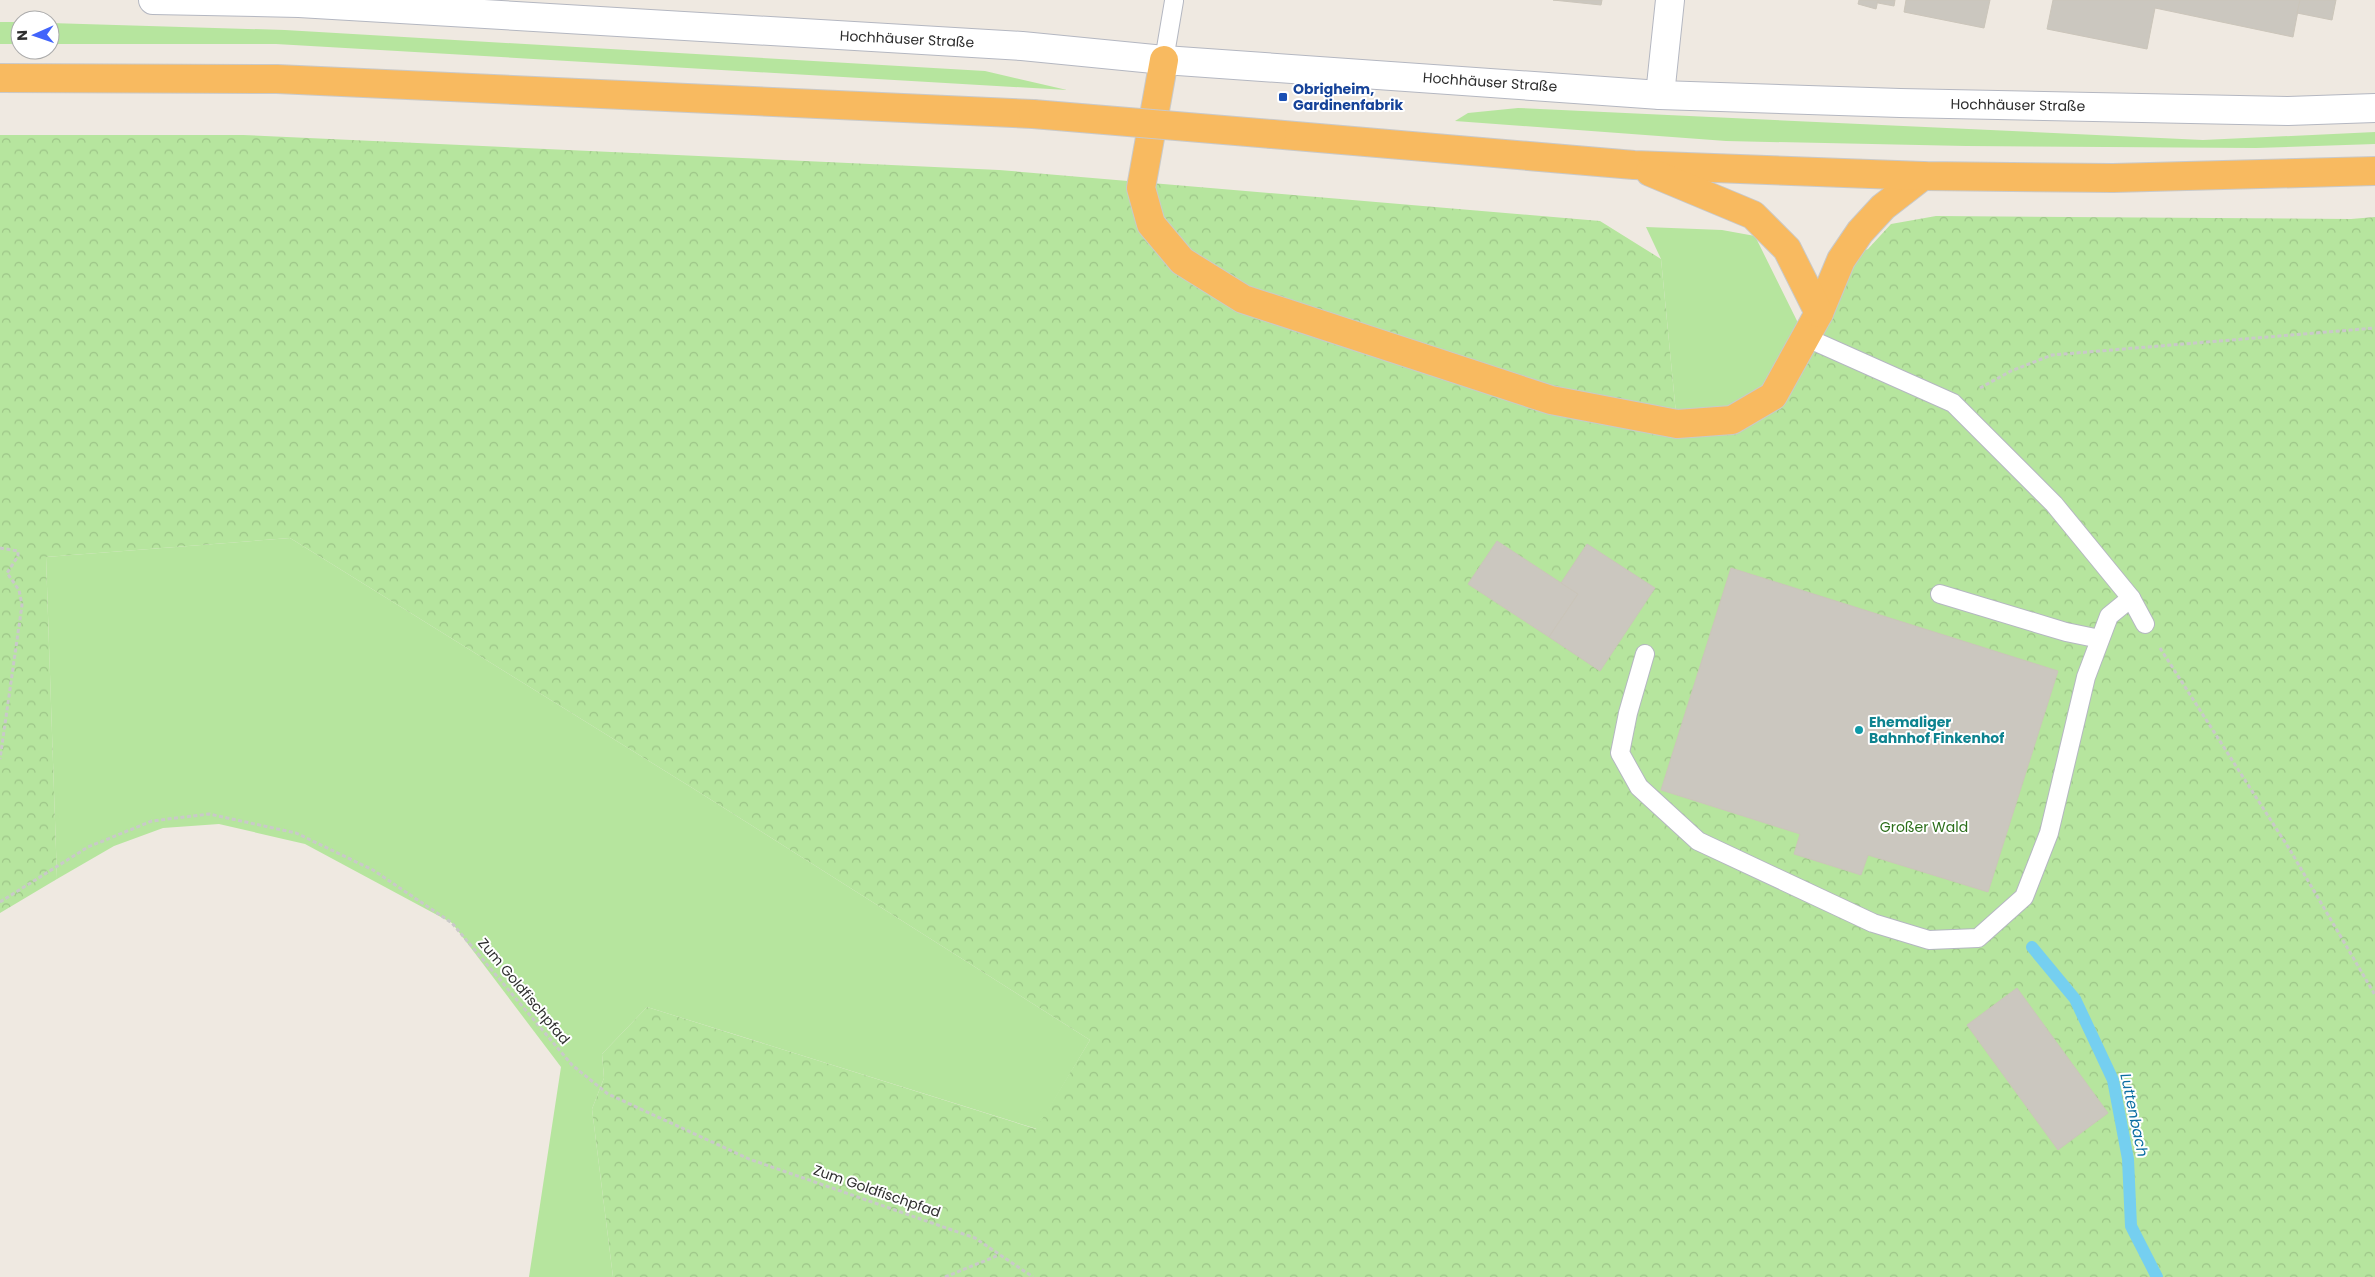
<svg xmlns="http://www.w3.org/2000/svg" width="2375" height="1277" font-family="Poppins,sans-serif">
<style>
.grass{fill:#b6e59e}
.forest{fill:url(#forest-crowns)}
.lines{fill:none;stroke-linecap:round;stroke-linejoin:round}
.stream{stroke:#75cff0;stroke-width:12}
.building{fill:#cbc7bf;stroke:#cbc5ba}
.service-casing{stroke:#b4b7c1;stroke-width:20}
.minor-casing{stroke:#b4b7c1;stroke-width:30}
.tertiary-casing{stroke:#b4b7c1;stroke-width:30}
.trunk-casing{stroke:#c9c9c9;stroke-width:30}
.path{stroke:#c9c9c9;stroke-width:3;stroke-dasharray:4 2.5;stroke-linecap:butt}
.service{stroke:#fff;stroke-width:18}
.minor{stroke:#fff;stroke-width:28}
.tertiary{stroke:#fff;stroke-width:28}
.trunk{stroke:#f8ba60;stroke-width:28}
.trunk-bridge-casing{stroke:#c9c9c9;stroke-width:30;stroke-linecap:butt}
.trunk-bridge{stroke:#f8ba60;stroke-width:28}
.transit-dot{fill:#1a4fb4;stroke:#fff;stroke-width:2}
.culture-dot{fill:#0f9aa8;stroke:#fff;stroke-width:2}
.labels{text-anchor:middle;stroke-width:4;stroke-linejoin:round;paint-order:stroke}
.street-label{font-size:14px;fill:#2e2e2e;stroke:#fff}
.transit-label{font-size:14px;font-weight:bold;fill:#164399;stroke:#fff;text-anchor:start}
.culture-label{font-size:14px;font-weight:bold;fill:#0d838f;stroke:#fff;text-anchor:start}
.park-label{font-size:14px;fill:#2c6e1b;stroke:#fff}
.water-label{font-size:15px;font-style:italic;fill:#0d6fa3;stroke:#fff}
</style>
<defs>
<pattern id="forest-crowns" width="20" height="18" patternUnits="userSpaceOnUse" patternTransform="scale(1.25)"><rect width="20" height="18" fill="#b6e59e"/><path d="M2 6a3 3 0 1 1 6 0M12 15a3 3 0 1 1 6 0" fill="none" stroke="#9dc588"/></pattern>
</defs>
<rect width="100%" height="100%" fill="#efe9e1"/>
<g class="grass">
<rect x="0" y="22" width="20" height="22"/>
<polygon points="50,23 285,30 985,71 1067,90 276,44 50,44"/>
<polygon points="1518,108 2203,140 2375,132 2375,144 2256,148 1966,146 1726,141 1455,121 1468,113"/>
<polygon points="1646,227 1722,230 1755,236 1805,337 1773,396 1677,424 1661,259"/>
<polygon points="290,538 694,789 1090,1040 1037,1129 647,1007 602,1054 604,1078 592,1109 613,1277 529,1277 561,1067 452,923 305,844 219,824 163,828 114,846 57,879 46,557"/>
</g>
<polygon class="forest" points="0,135 243,135 999,170 1600,221 1661,259 1677,424 1773,396 1841,260 1868,249 1891,224 1936,216 2351,219 2375,217 2375,1277 613,1277 592,1109 604,1078 602,1054 647,1007 1036,1129 1090,1040 694,789 290,538 46,557 57,879 0,913"/>
<g class="lines">
<polyline class="stream" points="2032,947 2075,999 2113,1080 2128,1159 2131,1226 2157,1277"/>
</g>
<g class="building">
<polygon points="1553,0 1602,0 1601,5"/>
<polygon points="1859,0 1878,0 1876,9 1858,4"/>
<polygon points="1878,0 1895,0 1894,6 1878,3"/>
<polygon points="1906,0 1990,0 1984,28 1904,12"/>
<polygon points="2053,0 2300,0 2293,37 2155,8 2147,49 2047,29"/>
<polygon points="2300,0 2336,0 2332,20 2297,13"/>
<polygon points="1497,541 1578,594 1549,637 1468,584"/>
<polygon points="1587,544 1655,588 1600,671 1549,637 1578,594 1561,583"/>
<polygon points="1731,568 2058,671 1988,892 1868,855 1861,875 1794,854 1800,834 1661,790"/>
<polygon points="2017,988 2108,1113 2058,1150 1967,1025"/>
</g>
<g class="lines">
<defs>
<g id="service">
<polyline points="1164,60 1174,1"/>
<polyline points="1805,337 1953,403 2054,504 2131,598 2145,624"/>
<polyline points="1940,594 2066,632 2100,639"/>
<polyline points="1645,654 1628,713 1620,753 1639,787 1698,841 1873,923 1929,940 1978,938 2024,897 2049,833 2086,677 2109,616 2131,598"/>
</g>
<polyline id="minor" points="1660,95 1670,0"/>
<polyline id="tertiary" points="153,0 299,3 1022,46 1164,60 1660,95 1900,103 2288,111 2375,108"/>
<g id="trunk">
<polyline points="1164,60 1141,188 1151,224 1182,261 1243,299 1551,400 1677,424 1732,420 1773,396 1819,313 1841,260 1860,232 1883,207 1923,176"/>
<polyline points="0,78 277,79 1033,114"/>
<polyline points="1272,134 1634,165 1923,176 2113,178 2375,171"/>
<polyline points="1650,172 1753,215 1787,249 1819,313"/>
</g>
</defs>
<use href="#service" class="service-casing"/>
<use href="#minor" class="minor-casing"/>
<use href="#tertiary" class="tertiary-casing"/>
<use href="#trunk" class="trunk-casing"/>
<g class="path">
<polyline points="1980,388 2011,371 2052,355 2375,328"/>
<polyline points="0,548 18,551 18,556 7,573 19,590 22,605 0,759"/>
<polyline points="2160,648 2290,850 2375,995"/>
<polyline points="0,902 88,847 152,821 209,814 296,833 373,870 452,923 572,1065 608,1094 749,1159 975,1238 1033,1277"/>
<polyline points="945,1277 999,1255"/>
</g>
<use href="#service" class="service"/>
<use href="#minor" class="minor"/>
<use href="#tertiary" class="tertiary"/>
<use href="#trunk" class="trunk"/>
<defs>
<polyline id="trunk-bridge" points="1033,114 1272,134"/>
</defs>
<use href="#trunk-bridge" class="trunk-bridge-casing"/>
<use href="#trunk-bridge" class="trunk-bridge"/>
</g>
<rect class="transit-dot" x="1278" y="92" width="10" height="10" rx="2.5"/>
<circle class="culture-dot" cx="1859" cy="730" r="5"/>
<g class="labels">
<g class="street-label">
<text transform="translate(907 39) rotate(3)" y="5">Hochhäuser Straße</text>
<text transform="translate(1490 82) rotate(4)" y="5">Hochhäuser Straße</text>
<text transform="translate(2018 105) rotate(1)" y="5">Hochhäuser Straße</text>
<text transform="translate(524 991) rotate(50)" y="5">Zum Goldfischpfad</text>
<text transform="translate(877 1191) rotate(19)" y="5">Zum Goldfischpfad</text>
</g>
<g class="transit-label">
<text x="1293" y="94">Obrigheim,<tspan x="1293" dy="16">Gardinenfabrik</tspan></text>
</g>
<g class="culture-label">
<text x="1869" y="727">Ehemaliger<tspan x="1869" dy="16">Bahnhof Finkenhof</tspan></text>
</g>
<g class="park-label">
<text x="1924" y="832">Großer Wald</text>
</g>
<g class="water-label">
<text transform="translate(2134 1115) rotate(78)" y="5">Luttenbach</text>
</g>
</g>
<g transform="translate(35 35) rotate(268)"><circle r="24" fill="#ffffff" stroke="#ababab"/>
<path d="M0-4L9 19L0 12L-9 19Z" fill="#4264fb"/>
<text y="-8" font-size="14" font-weight="bold" text-anchor="middle" fill="#2e2e2e">N</text>
</g>
</svg>
